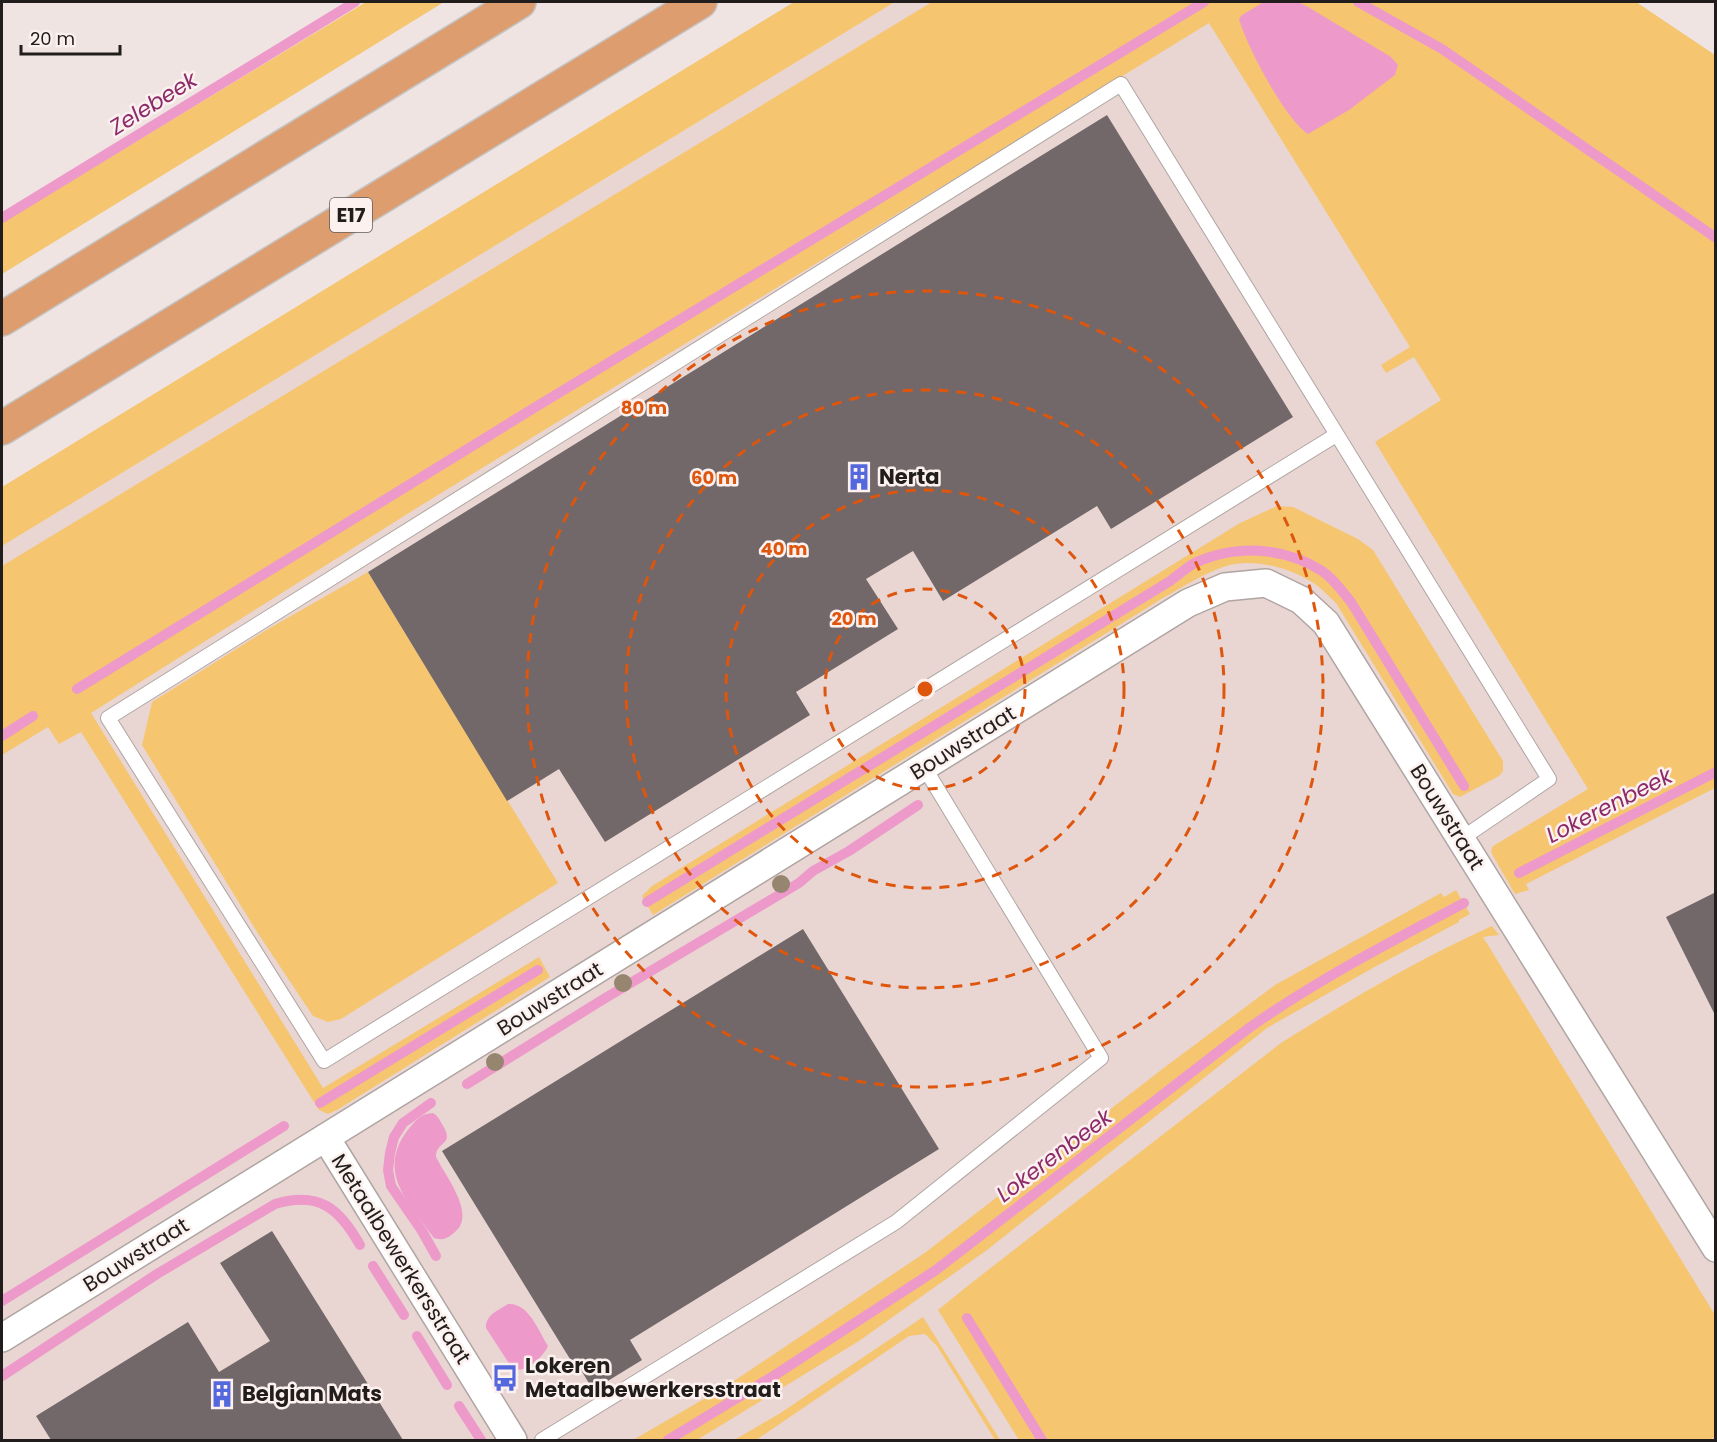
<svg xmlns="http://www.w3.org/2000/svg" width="1717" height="1442" font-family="Poppins,sans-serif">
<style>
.built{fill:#e9d6d2}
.green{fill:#f5c570}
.water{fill:#ed99ca}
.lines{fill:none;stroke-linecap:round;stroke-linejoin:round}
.stream{stroke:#ed99ca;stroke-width:10}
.building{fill:#726869}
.service-casing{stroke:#afa5a2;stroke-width:16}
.minor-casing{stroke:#afa5a2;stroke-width:30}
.motorway-casing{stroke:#c5c4c4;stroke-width:36}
.service{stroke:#fff;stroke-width:14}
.minor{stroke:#fff;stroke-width:27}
.motorway{stroke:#dd9d6f;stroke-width:33}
.tree{fill:#968670}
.ring{fill:none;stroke:#de560d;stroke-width:3;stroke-dasharray:10 8}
.labels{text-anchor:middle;stroke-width:5;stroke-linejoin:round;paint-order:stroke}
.shield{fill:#fcf1ef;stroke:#635d5b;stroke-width:1.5}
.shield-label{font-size:20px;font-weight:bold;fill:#211d1c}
.poi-label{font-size:21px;font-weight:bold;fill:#211d1c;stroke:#fcf1ef;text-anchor:start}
.street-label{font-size:21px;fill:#211d1c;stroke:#fcf1ef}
.water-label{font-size:22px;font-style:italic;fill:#8c2b6a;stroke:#fcf1ef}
.centre{fill:#de560d;stroke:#fcf1ef;stroke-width:3}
.ring-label{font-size:18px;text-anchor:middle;font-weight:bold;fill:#de560d;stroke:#fcf1ef;stroke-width:5;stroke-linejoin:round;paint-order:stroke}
</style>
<rect width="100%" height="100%" fill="#efe4e1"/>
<polygon class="built" points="895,2 1636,2 1715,55 1715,1440 2,1440 2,546"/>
<g class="green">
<polygon points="366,2 444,2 2,274 2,223"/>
<polygon points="794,2 895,2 2,546 2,487"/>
<polygon points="932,2 1636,2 1715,55 1715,788 1526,884 1529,890 1515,894 1493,856 1491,851 1493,846 1588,789 1375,442 1441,400 1414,357 1386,373 1381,365 1410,347 1209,23 420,506 91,713 323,1088 539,957 550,977 337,1110 328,1114 319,1110 81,732 59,744 48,727 2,755 2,566"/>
<path d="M1277,506L1293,507L1358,539L1373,550L1503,761V771L1499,776L1460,797L1453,794L1336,603C1330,598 1325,592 1319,587C1295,569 1255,557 1226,566C1204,573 1183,587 1163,598L653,915L642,896L652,886L1240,523Z"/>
<polygon points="368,572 558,883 341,1019 328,1022 313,1016 259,935 142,745 152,702 268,629"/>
<polygon points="1456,890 1470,914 1459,920 1459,922 1371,969 1267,1028 987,1250 859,1341 697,1440 633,1440 728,1385 926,1252 1165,1067 1275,985 1441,893 1444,897"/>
<path d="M1492,926L1499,935L1483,937L1715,1315V1437L1710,1440H1019L938,1310L970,1284L1281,1043C1349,1000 1419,959 1492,926Z"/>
<polygon points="923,1317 1000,1440 995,1440 937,1346 925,1334 909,1336 756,1440 734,1440 779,1414"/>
</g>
<g class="water">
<path d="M1264,2H1298L1308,7L1391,57L1398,65L1395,75L1349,110L1308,134C1285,119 1247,47 1239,19L1242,15Z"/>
<path d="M433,1113C438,1116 439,1119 442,1124C456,1146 436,1140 436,1157C445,1175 477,1215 455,1232C448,1238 443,1241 434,1238C410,1204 376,1173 407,1131C414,1122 421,1113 433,1113Z"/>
<path d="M508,1304C528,1302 539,1331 548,1346C543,1357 525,1375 512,1368L486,1328C485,1315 499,1310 508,1304Z"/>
</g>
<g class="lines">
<g class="stream">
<polyline points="1358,2 1442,49 1716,238"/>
<polyline points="2,218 355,2"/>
<polyline points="77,689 534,408 1204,2"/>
<polyline points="2,736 33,716"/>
<polyline points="1519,873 1716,772"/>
<path d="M647,902L1170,581C1178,575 1185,569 1193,564C1198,561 1205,559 1210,557C1248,545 1289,550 1322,571C1334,579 1342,591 1351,602L1464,786"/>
<polyline points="467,1084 602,1000 799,883 813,871 849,851 918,805"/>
<polyline points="320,1103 538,970"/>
<polyline points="431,1103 403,1123 394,1137 390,1153 388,1170 391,1186 422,1231 436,1256"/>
<polyline points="373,1266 404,1315"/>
<polyline points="2,1301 284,1126"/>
<polyline points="967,1318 1042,1440"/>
<polyline points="417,1336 447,1385"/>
<path d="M2,1376L157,1274L275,1204C319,1191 339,1208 360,1245"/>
<polyline points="459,1406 481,1440"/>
<path d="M668,1440L775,1375L936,1270L1249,1028C1317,980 1390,942 1464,903"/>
</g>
</g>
<g class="building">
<polygon points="1107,115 1293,417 1111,529 1097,506 943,601 913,551 866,579 898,629 796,692 810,715 605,842 559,769 507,801 368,572"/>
<polygon points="1716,892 1716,1017 1666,917"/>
<polygon points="803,929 939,1149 630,1340 642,1360 593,1390 581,1370 578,1372 442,1151"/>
<polygon points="272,1231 403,1440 51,1440 36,1416 188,1322 219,1372 270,1341 220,1263"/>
</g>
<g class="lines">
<defs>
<g id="service">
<polyline points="1336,435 324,1061 108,718 1121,84 1549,779 1461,839"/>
<polyline points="542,1440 896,1222 1101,1058 924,767"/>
</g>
<g id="minor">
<polyline points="326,1138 513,1440"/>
<polyline points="2,1338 1188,603 1225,587 1266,583 1301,600 1326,623 1716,1248"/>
</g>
<g id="motorway">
<polyline points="2,319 519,2"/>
<polyline points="2,428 700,2"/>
</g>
</defs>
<use href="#service" class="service-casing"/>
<use href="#minor" class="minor-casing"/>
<use href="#motorway" class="motorway-casing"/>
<use href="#service" class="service"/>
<use href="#minor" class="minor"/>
<use href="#motorway" class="motorway"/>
</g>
<g class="tree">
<circle cx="781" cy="884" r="9"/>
<circle cx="623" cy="983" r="9"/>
<circle cx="495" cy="1062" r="9"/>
</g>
<g class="ring">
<circle cx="925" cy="689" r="100"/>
<circle cx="925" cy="689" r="199"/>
<circle cx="925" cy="689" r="299"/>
<circle cx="925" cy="689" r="398"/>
</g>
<defs>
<symbol id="building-bare" viewBox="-9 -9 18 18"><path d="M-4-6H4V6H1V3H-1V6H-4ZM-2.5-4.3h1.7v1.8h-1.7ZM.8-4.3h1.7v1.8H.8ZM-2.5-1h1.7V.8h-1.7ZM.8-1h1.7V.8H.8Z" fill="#5468de" stroke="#fcf1ef" stroke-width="2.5" paint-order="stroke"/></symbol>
<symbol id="bus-bare" viewBox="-9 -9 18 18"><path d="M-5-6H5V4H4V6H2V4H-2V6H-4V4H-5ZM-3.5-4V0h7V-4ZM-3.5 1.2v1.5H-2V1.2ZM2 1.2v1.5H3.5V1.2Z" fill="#5468de" stroke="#fcf1ef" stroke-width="2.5" paint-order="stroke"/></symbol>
</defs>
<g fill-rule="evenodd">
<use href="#building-bare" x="840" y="458" width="38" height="38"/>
<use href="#bus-bare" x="486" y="1359" width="38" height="38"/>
<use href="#building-bare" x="203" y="1375" width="38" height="38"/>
</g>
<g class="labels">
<rect class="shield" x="330" y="198" width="42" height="34" rx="4.5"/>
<g class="shield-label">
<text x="351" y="222">E17</text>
</g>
<g class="poi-label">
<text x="879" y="484">Nerta</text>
<text x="525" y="1373">Lokeren<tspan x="525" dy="24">Metaalbewerkersstraat</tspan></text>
<text x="242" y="1401">Belgian Mats</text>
</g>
<g class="street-label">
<text transform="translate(963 743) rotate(-32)" y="7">Bouwstraat</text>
<text transform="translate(1447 817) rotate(58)" y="7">Bouwstraat</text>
<text transform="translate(550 999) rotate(-32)" y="7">Bouwstraat</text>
<text transform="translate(136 1255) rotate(-32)" y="7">Bouwstraat</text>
<text transform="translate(401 1259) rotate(58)" y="7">Metaalbewerkersstraat</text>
</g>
<g class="water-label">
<text transform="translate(153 103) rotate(-32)" y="8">Zelebeek</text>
<text transform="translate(1609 805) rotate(-27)" y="8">Lokerenbeek</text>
<text transform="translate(1054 1155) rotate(-37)" y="8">Lokerenbeek</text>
</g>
</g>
<circle cx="925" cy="689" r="9" class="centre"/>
<g class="ring-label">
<text x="644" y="414">80 m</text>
<text x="714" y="484">60 m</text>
<text x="784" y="555">40 m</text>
<text x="854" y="625">20 m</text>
</g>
<rect width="1717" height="1442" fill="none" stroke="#211d1c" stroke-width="6"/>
<path d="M21 45v9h99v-9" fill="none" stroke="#211d1c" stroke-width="3"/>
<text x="30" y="45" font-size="18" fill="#211d1c" stroke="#fcf1ef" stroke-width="4.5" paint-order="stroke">20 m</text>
</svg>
